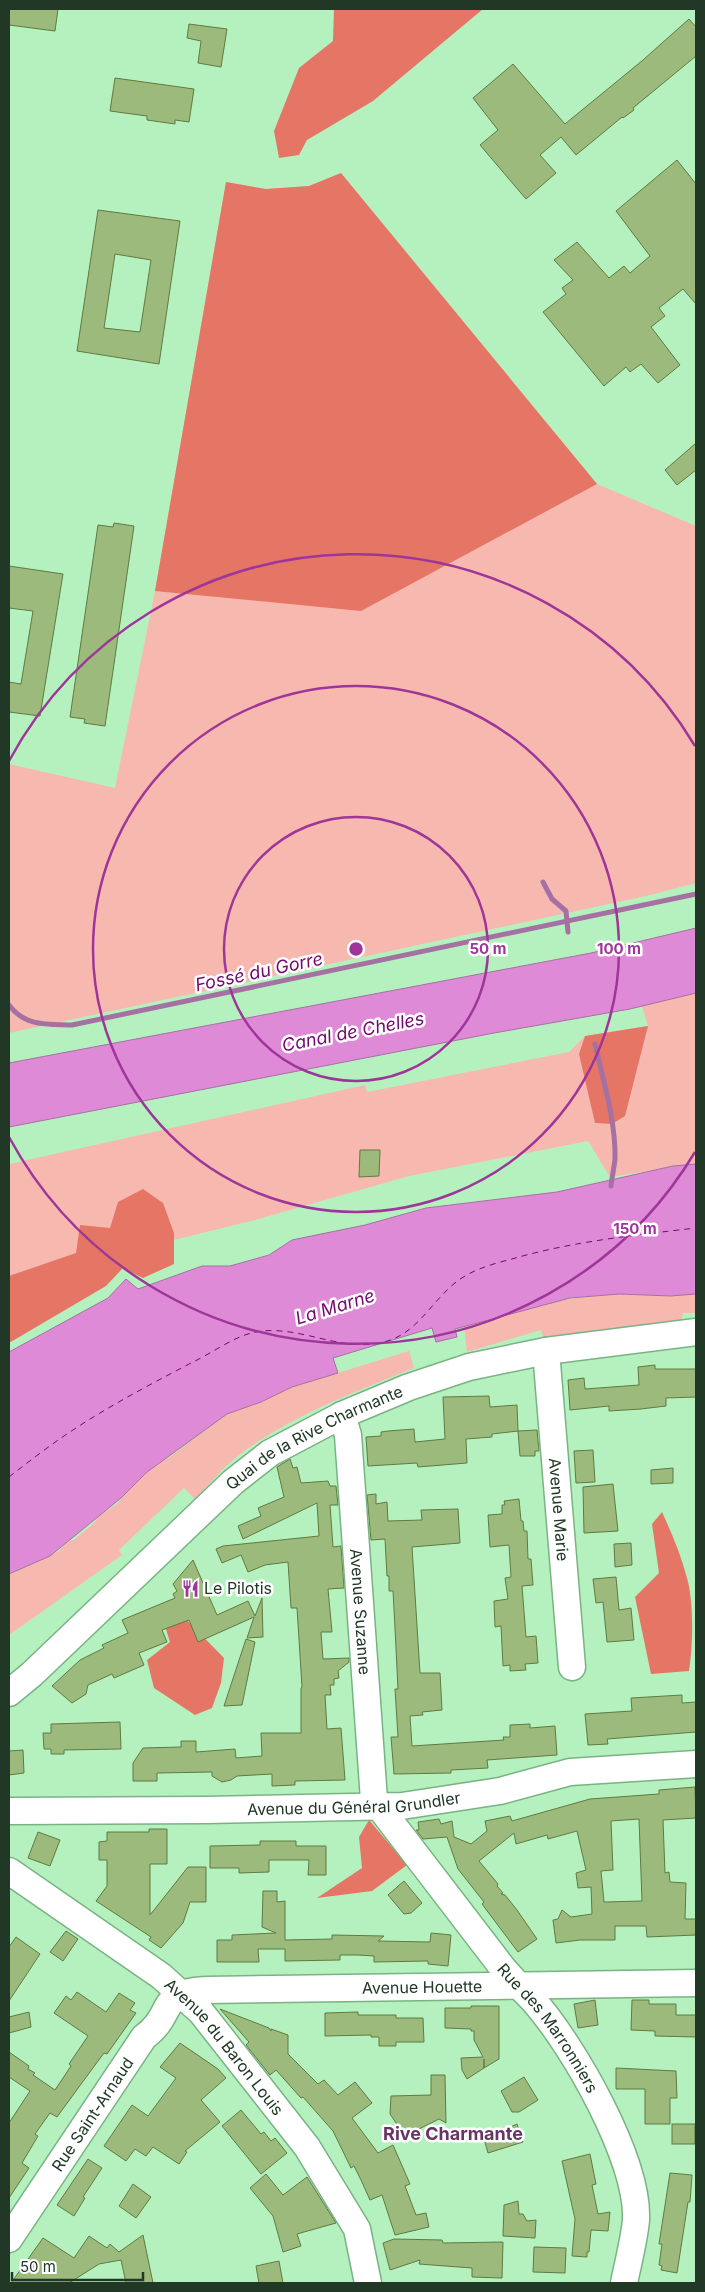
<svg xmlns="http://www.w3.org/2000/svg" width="705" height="2292" font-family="Inter,sans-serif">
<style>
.green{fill:#f7b9af}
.forest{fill:#e57565}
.water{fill:#de8ad7;stroke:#a571a2}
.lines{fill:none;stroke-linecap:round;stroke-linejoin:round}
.stream{stroke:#a571a2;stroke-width:5}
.ferry{stroke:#730970;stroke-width:1;stroke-dasharray:6 5;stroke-linecap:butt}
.building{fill:#9bba7c;stroke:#5f7b40;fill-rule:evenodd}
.minor-casing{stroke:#79b384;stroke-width:29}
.minor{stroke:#fff;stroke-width:26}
.ring{fill:none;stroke:#9e3699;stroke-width:2.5}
.labels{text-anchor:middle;stroke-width:5;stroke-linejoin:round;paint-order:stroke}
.street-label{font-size:16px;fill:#203825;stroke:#fff}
.poi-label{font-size:16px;fill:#203825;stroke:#fff;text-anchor:start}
.water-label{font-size:18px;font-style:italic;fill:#730970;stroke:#fff}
.neighbourhood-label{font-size:18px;font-weight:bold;fill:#683465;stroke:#fff}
.centre{fill:#9e3699;stroke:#fff;stroke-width:2.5}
.ring-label{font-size:15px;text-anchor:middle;font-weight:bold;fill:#9e3699;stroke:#fff;stroke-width:5;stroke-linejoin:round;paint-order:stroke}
</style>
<rect width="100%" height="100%" fill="#b5f1bf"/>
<g class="green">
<polygon points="341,173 597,484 696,526 696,883 646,896 9,1033 9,764 115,788 155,591 226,182 266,189 309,186"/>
<polygon points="696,993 696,1164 610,1177 588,1141 409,1176 255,1220 113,1255 9,1286 9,1164 365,1085 367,1092 569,1052 585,1036 648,1026 642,1006"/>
<path d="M616,1294L671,1296L696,1294V1313H683L681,1322L627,1327L543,1339L541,1330L467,1352L464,1327C518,1308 559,1298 616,1294Z"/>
<path d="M409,1351L414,1368C354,1392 291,1416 239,1455C223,1467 209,1485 195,1499L184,1488L119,1550L122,1555L9,1635V1575L59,1551L66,1543L75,1539L94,1523L98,1517L118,1503L140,1473L147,1472L153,1466L171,1456L227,1414L261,1402L292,1387Z"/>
</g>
<g class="forest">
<polygon points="334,9 483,9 373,101 307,140 299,155 279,158 274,131 299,68 333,41"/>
<polygon points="341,173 597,484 361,611 155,591 226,182 266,189 309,186"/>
<polygon points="648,1026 625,1116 612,1124 595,1123 579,1054 585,1036"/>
<polygon points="143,1189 163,1203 174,1233 174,1264 143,1278 123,1268 106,1286 9,1343 9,1276 76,1253 80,1225 110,1228 118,1202"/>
<path d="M662,1512C672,1534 681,1555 687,1578C694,1602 693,1646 689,1671L651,1674L635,1597L659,1573L652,1524Z"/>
<polygon points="177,1610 224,1658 221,1683 212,1708 195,1715 154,1688 147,1660 170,1642 163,1620"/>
<polygon points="369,1820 407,1865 372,1891 317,1898 362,1868 359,1837"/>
</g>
<g class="water">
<polygon points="696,928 696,993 630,1009 494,1033 9,1127 9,1063 591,953"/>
<polygon points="696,1164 696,1294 671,1296 619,1294 570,1298 455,1329 457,1337 436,1342 432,1328 333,1358 338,1373 292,1387 261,1402 227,1414 147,1472 121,1498 50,1556 9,1574 9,1352 108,1298 126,1279 138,1289 202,1266 230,1266 269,1255 292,1240 365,1225 426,1208 557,1192 673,1166"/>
</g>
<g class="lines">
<g class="stream">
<polyline points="543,882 552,899 566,911 568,932"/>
<path d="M9,1005C25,1027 48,1024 72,1025L696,894"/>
<path d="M595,1044C603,1079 616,1122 615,1159C614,1168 612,1177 611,1186"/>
</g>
<path class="ferry" d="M9,1477C27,1463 45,1449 64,1436C105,1408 149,1385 193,1362C210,1354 231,1339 248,1334C293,1320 338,1354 384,1342C421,1333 434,1294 465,1276C482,1266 501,1262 519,1257C577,1241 636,1235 696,1228"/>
</g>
<g class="building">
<polygon points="9,9 58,9 55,31 9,25"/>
<polygon points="689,19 696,27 696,56 633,108 634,110 623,118 622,117 576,155 561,137 540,155 556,173 526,199 480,145 498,130 473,98 513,64 565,124 643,60"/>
<polygon points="189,24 227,29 221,67 198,63 201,41 187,38"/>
<polygon points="115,78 194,89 189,122 175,120 175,124 147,120 147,116 110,111"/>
<polygon points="677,160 696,184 696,304 683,289 659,308 665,316 651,327 680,365 658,383 641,364 630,372 626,367 604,386 543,312 566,294 562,288 573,280 554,260 577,242 609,278 624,266 630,273 650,256 616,211"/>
<path d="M98,210L180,221L159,364L77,351ZM115,254L151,260L140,332L104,328Z"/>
<polygon points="696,443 696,470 677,485 665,470"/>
<polygon points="114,523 134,526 105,726 84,723 85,719 70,717 98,525 113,527"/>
<polygon points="9,566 63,574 40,716 9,712 9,682 21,684 33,611 9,608"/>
<polygon points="360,1150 380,1150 379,1176 359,1177"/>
<polygon points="655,1365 655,1369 696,1369 696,1397 666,1398 666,1406 641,1409 609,1411 609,1406 570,1410 568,1380 584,1378 585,1389 639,1385 638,1367"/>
<polygon points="489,1396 490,1407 517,1405 518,1431 492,1434 492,1437 466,1439 467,1463 418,1467 417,1463 368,1466 366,1437 381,1436 381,1432 388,1431 414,1429 415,1442 445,1439 443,1397"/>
<polygon points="537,1430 539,1451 535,1451 535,1456 520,1456 518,1431"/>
<polygon points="593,1450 595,1482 576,1483 574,1451"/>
<polygon points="290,1459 293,1468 297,1467 301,1483 328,1481 330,1486 336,1486 338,1505 330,1505 333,1547 341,1546 344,1588 328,1589 332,1632 321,1632 323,1659 349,1658 349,1662 338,1671 339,1678 334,1679 334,1685 330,1685 331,1695 325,1695 327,1729 341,1728 345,1780 295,1781 295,1785 272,1786 272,1774 237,1776 231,1780 222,1782 212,1776 212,1772 157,1773 157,1781 133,1781 133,1763 143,1748 181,1747 181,1741 196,1741 196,1752 235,1749 236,1758 262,1756 261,1733 301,1733 301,1688 302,1687 297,1608 291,1608 288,1562 265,1565 248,1572 241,1555 222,1563 216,1549 223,1546 319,1536 317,1503 243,1539 238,1526 261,1516 258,1508 284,1497 277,1467"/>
<polygon points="673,1468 673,1483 651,1484 651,1470"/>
<polygon points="613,1484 618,1531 584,1533 583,1487"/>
<polygon points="376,1494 376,1504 387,1502 388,1521 422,1520 421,1510 458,1509 460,1543 412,1547 420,1673 440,1673 442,1710 422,1712 423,1715 410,1716 412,1746 504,1740 503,1737 510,1737 510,1725 530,1724 530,1728 555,1726 557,1755 487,1760 488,1768 451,1770 451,1773 394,1774 391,1737 398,1737 395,1689 398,1689 395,1628 393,1591 389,1591 389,1576 387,1576 385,1539 371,1540 367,1495"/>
<polygon points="519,1499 521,1521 523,1521 524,1531 527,1531 528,1559 531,1559 533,1585 522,1586 526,1637 536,1636 538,1663 525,1664 526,1670 510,1671 510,1665 503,1666 501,1626 495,1627 494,1601 508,1599 505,1578 511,1577 509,1545 490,1547 488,1515 502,1514 502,1505 505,1505 504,1501"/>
<polygon points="631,1543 632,1565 615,1567 614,1544"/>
<polygon points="193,1560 217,1615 248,1601 255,1616 262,1598 263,1637 247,1638 254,1617 198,1642 189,1620 162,1630 167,1642 139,1653 144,1665 114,1678 112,1674 88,1685 86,1694 72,1703 52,1686 80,1660 104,1648 102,1645 128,1633 122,1620 175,1598 173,1594 177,1591 173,1584"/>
<polygon points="616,1577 619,1610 631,1608 634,1640 607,1642 603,1602 596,1603 593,1579"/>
<polygon points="246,1639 255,1642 242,1705 224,1706"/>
<polygon points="682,1695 682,1703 696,1702 696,1732 607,1739 608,1744 588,1745 585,1714 632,1711 631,1698"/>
<polygon points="120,1722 121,1749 64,1750 64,1754 51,1754 51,1749 44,1749 43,1733 51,1733 51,1724"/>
<polygon points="23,1750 24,1773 9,1775 9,1751"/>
<path d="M695,1787L696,1818L663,1820L665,1873L669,1872L670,1882L686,1883L685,1919H696V1935L647,1937L646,1926H615V1940H580L556,1943L553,1920L558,1919L562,1910L571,1917L592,1914L591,1887L578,1888L576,1873L586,1870L577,1831L548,1839L547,1835L516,1844L514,1833L479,1861L498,1884L497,1886L503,1893L501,1894L505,1895L517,1910L537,1939L518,1952L482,1904L484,1902L458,1869L447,1837L423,1839L416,1830H419L418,1822L439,1819L441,1824L452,1821L454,1837L471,1844L487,1831L485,1821L510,1816L512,1821L590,1799L659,1794V1790ZM639,1819L642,1901L604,1902L601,1871L613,1870L611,1821Z"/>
<polygon points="149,1829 167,1829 167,1864 150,1864 150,1915 188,1867 206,1867 206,1902 190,1902 183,1923 161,1948 149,1940 151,1937 96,1901 107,1886 107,1860 99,1860 99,1842 107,1841 107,1832 149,1832"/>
<polygon points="38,1832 60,1840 50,1866 28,1858"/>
<polygon points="260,1841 296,1841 296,1846 326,1846 326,1875 308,1875 309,1860 269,1860 269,1872 239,1873 239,1868 210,1868 210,1846 260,1845"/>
<polygon points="404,1881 422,1903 411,1913 404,1914 388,1895"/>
<polygon points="263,1891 277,1891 277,1902 285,1901 285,1940 332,1939 332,1935 384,1936 378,1941 430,1942 431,1933 451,1935 448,1966 428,1964 428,1961 374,1962 374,1956 358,1955 340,1955 340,1960 285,1961 285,1949 258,1949 259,1962 217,1962 217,1940 232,1940 232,1935 276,1933 262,1927"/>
<polygon points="66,1931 78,1939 63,1961 50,1952"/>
<polygon points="16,1937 40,1954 9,2001 9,1947"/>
<polygon points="77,1992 106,2012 119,1993 135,2003 130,2010 136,2013 107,2054 104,2053 87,2076 57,2117 50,2113 35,2134 38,2136 22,2163 29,2168 9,2198 9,2123 30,2091 9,2077 9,2052 29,2066 28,2069 35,2073 33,2075 55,2090 71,2066 69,2064 88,2036 54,2013 66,1996 71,2000"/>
<polygon points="595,2000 598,2025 578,2028 574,2004"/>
<polygon points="632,2000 649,2000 649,2004 676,2004 676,2015 696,2015 696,2037 655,2036 655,2031 631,2030"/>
<polygon points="471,2006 499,2006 499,2059 484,2068 484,2059 484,2068 467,2079 462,2070 461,2058 483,2057 474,2040 474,2031 471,2031 471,2029 445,2028 445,2008 471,2008"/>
<polygon points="220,2009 269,2028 271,2031 271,2029 288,2035 288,2054 318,2084 324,2080 338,2095 355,2082 372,2103 352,2118 378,2153 393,2145 410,2184 405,2186 416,2215 426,2213 429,2227 395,2235 382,2195 370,2200 361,2180 354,2166 351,2168 333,2131 303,2097 301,2098 276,2070 270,2075 246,2045 249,2042"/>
<polygon points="29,2012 31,2027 9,2033 9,2017"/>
<polygon points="358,2012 358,2015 396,2015 396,2018 423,2018 424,2042 396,2042 396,2046 379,2046 379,2037 371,2037 371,2035 325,2036 325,2013"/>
<polygon points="180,2043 218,2069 226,2078 201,2100 220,2122 185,2151 187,2152 179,2164 153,2147 146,2156 135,2149 126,2161 104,2146 132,2105 148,2116 176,2078 160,2067"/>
<polygon points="616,2068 676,2071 677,2098 670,2098 670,2124 645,2124 645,2089 616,2089"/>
<polygon points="431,2075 445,2075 446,2123 439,2119 405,2136 390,2114 391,2096 431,2095"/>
<polygon points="524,2077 538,2100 519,2112 512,2112 501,2091"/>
<polygon points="241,2110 261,2134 264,2132 271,2141 275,2138 287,2153 261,2174 222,2126"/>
<polygon points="517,2124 523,2142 488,2153 484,2139"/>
<rect x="672" y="2124" width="23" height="20"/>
<polygon points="590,2154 596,2184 592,2185 598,2214 610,2212 608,2231 591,2230 589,2252 587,2252 587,2257 572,2256 575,2219 562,2161"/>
<polygon points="88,2159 102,2168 83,2197 85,2198 74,2216 57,2205"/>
<polygon points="670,2173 692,2175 690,2202 688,2202 677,2273 661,2270 662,2266 659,2265 662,2244 659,2244"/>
<polygon points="266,2174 283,2195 307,2177 336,2223 297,2234 301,2246 283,2252 273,2216 250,2188"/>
<polygon points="133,2184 151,2197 136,2218 119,2206"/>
<polygon points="518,2201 519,2214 523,2214 527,2221 536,2220 535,2238 503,2236 504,2205"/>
<polygon points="143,2235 153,2283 126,2283 121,2260 99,2264 69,2283 11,2283 43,2238 74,2258 89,2236 107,2248 110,2244 119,2252"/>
<polygon points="394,2239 442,2240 443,2243 503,2242 502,2278 472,2277 472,2268 419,2264 420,2260 390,2270 383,2243"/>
<polygon points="534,2247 566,2248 565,2273 533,2272"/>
<polygon points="279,2261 283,2283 259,2283 256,2266"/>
</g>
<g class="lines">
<defs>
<g id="minor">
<path id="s1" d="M546,1351L572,1667"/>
<path id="s2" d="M342,1415L348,1435L374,1800L502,1967C512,1979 522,1989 533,2000C573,2045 639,2160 636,2220C634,2241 628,2263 624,2283"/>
<path id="s3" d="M9,1693L32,1674L233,1482L270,1453L342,1415L409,1387L469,1367L546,1351L696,1332"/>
<path id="s4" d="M9,1811L206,1810L402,1806L500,1791L570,1772L696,1764"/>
<path id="s5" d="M9,1871L161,1976L201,2012L307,2147L357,2229L368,2283"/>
<path id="s6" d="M9,2239L144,2037C176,2014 156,1991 208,1990L696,1983"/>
</g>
</defs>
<use href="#minor" class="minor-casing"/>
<use href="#minor" class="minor"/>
</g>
<g class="ring">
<circle cx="356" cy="949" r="132"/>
<circle cx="356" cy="949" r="263"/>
<path d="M695 1152A395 395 0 0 1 9 1137M9 761A395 395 0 0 1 695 746"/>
</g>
<defs>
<symbol id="restaurant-bare" viewBox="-9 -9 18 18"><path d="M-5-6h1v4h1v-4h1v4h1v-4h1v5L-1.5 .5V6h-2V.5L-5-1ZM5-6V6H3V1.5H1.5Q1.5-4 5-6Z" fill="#9e3699" stroke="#fff" stroke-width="2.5" paint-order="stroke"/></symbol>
</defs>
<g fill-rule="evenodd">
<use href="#restaurant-bare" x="178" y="1576" width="25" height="25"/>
</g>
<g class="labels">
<g class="street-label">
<text dy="6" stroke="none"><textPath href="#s3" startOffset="401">Quai de la Rive Charmante</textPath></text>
<text dy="6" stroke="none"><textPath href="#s1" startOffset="159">Avenue Marie</textPath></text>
<text dy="6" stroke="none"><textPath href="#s2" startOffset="198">Avenue Suzanne</textPath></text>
<text dy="6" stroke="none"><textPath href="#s4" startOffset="345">Avenue du Général Grundler</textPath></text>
<text dy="6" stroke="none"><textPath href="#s6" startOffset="542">Avenue Houette</textPath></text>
<text dy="6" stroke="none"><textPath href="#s2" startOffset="674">Rue des Marronniers</textPath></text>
<text dy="6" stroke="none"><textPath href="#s5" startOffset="280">Avenue du Baron Louis</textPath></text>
<text dy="6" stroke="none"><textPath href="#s6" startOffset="150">Rue Saint-Arnaud</textPath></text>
</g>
<g class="poi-label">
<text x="204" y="1594">Le Pilotis</text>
</g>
<g class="water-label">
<text transform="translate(259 972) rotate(-12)" y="6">Fossé du Gorre</text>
<text transform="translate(353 1032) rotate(-11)" y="6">Canal de Chelles</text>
<text transform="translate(335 1307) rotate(-17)" y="6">La Marne</text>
</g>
<g class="neighbourhood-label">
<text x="453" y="2140">Rive Charmante</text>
</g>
</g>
<circle cx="356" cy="949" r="8" class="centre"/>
<g class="ring-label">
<text x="488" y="954">50 m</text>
<text x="619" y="954">100 m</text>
<text x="635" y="1234">150 m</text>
</g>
<rect width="705" height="2292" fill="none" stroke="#203825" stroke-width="20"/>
<path d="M12 2272v8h131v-8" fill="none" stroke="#203825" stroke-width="2.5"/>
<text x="20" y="2272" font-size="15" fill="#203825" stroke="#ffffff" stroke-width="4" paint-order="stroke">50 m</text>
</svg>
